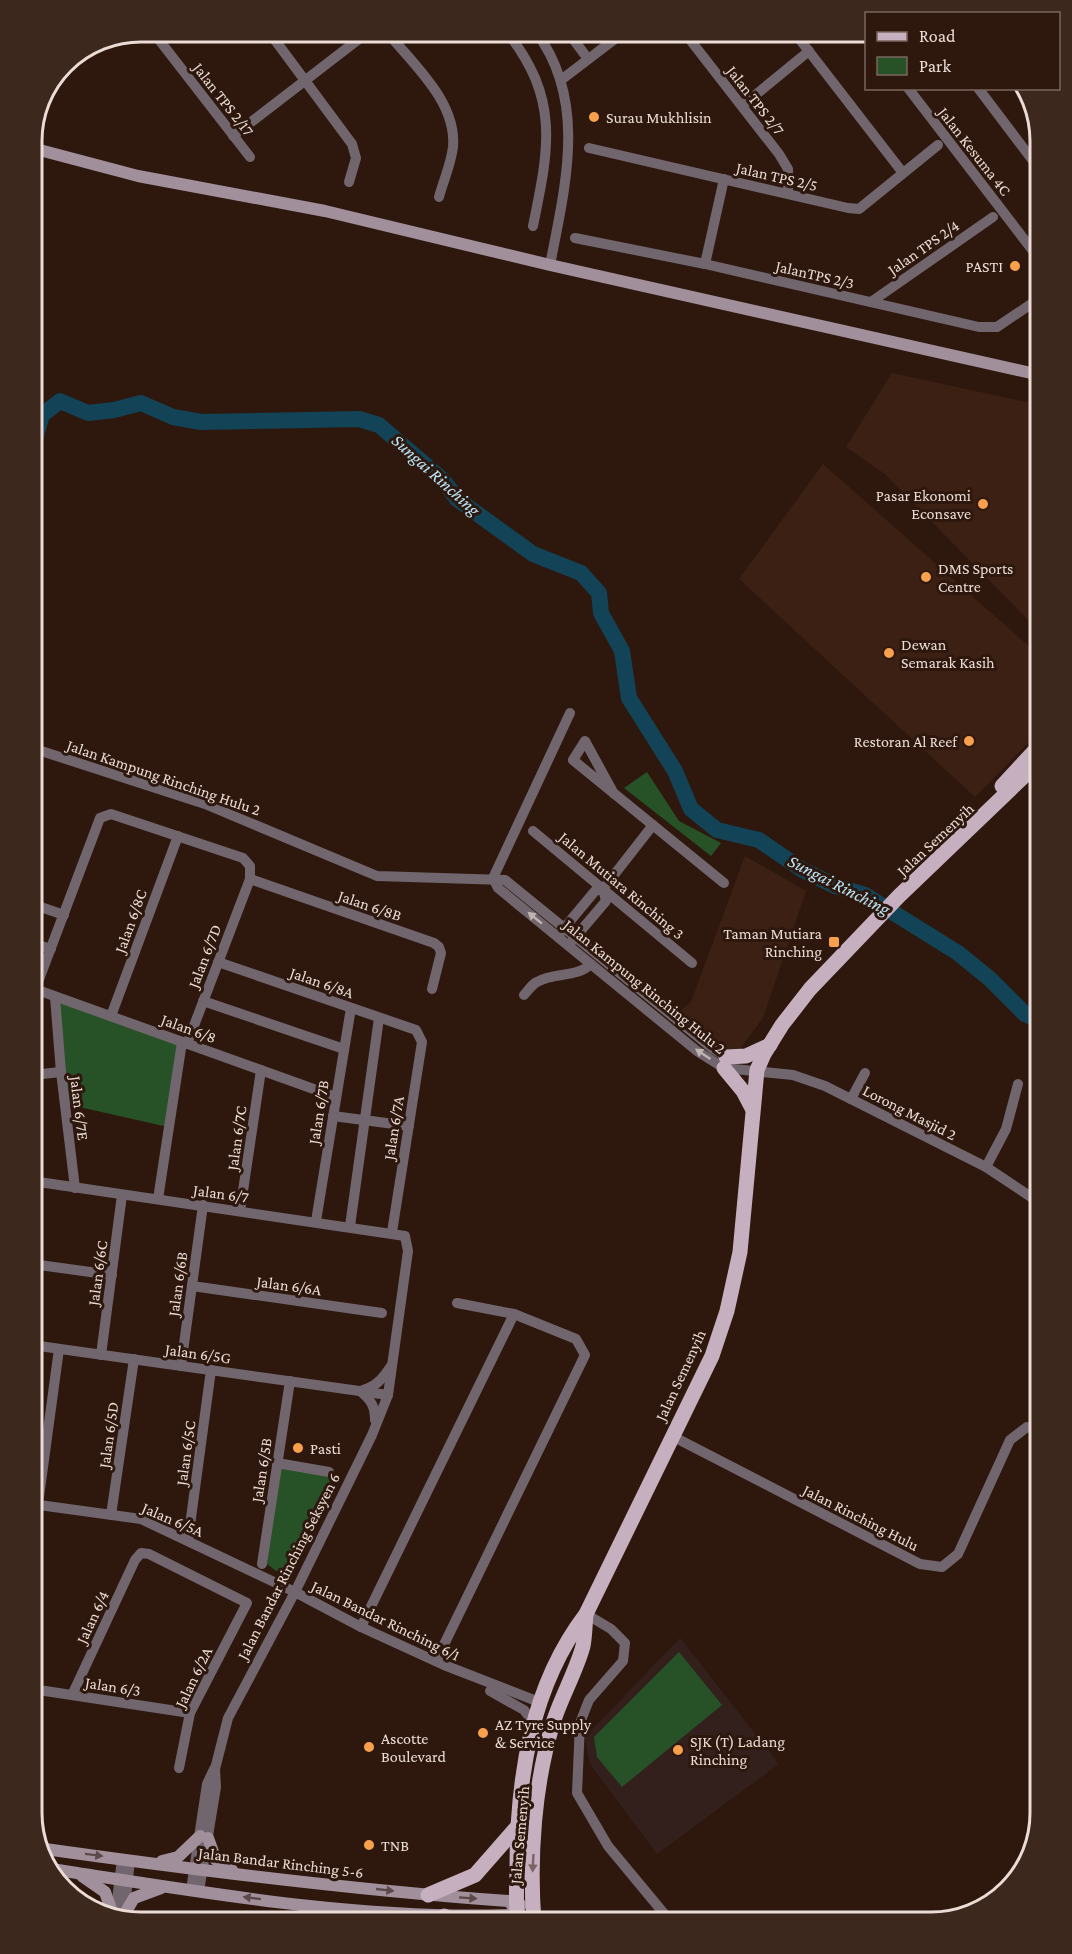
<svg xmlns="http://www.w3.org/2000/svg" width="1072" height="1954" font-family="'Crimson Pro',serif">
<style>
.built{fill:#3c2013}
.education{fill:#33201d}
.green{fill:#275127}
.lines{fill:none;stroke-linecap:round;stroke-linejoin:round}
.river{stroke:#124356;stroke-width:16}
.street{stroke:#71666e;stroke-width:10}
.secondary{stroke:#a1909c;stroke-width:12}
.primary{stroke:#c6b0bf;stroke-width:15}
.oneway{fill:#c0b3b1}
.oneway2{fill:#5c4847}
.oneway3{fill:#7a6466}
.poi-dot{fill:#f9a04d;stroke:#2e180e;stroke-width:2}
.labels{text-anchor:middle;stroke-width:6;stroke-linejoin:round;paint-order:stroke}
.street-label{font-size:16px;fill:#ebdcd5;stroke:#2e180e}
.poi-label{font-size:16px;fill:#ebdcd5;stroke:#2e180e;text-anchor:start}
.water-label{font-size:18px;font-style:italic;fill:#bae5f8;stroke:#2e180e}
.rim{fill:none;stroke:#ebdcd5;stroke-width:3}
</style>
<rect width="100%" height="100%" fill="#2e180e"/>
<g class="built">
<polygon points="892,373 1040,405 1040,624 1033,625 885,474 846,447"/>
<polygon points="823,464 1040,656 1040,731 975,797 739,579"/>
<polygon points="745,856 806,891 763,1018 735,1055 679,1012 691,1002"/>
</g>
<polygon class="education" points="680,1638 779,1764 657,1854 590,1764 585,1737"/>
<g class="green">
<polygon points="647,772 679,821 721,843 711,856 624,788"/>
<polygon points="56,999 180,1042 168,1127 66,1104"/>
<polygon points="280,1466 334,1474 290,1569 276,1571 267,1564"/>
<polygon points="679,1652 722,1705 622,1787 597,1757 594,1737"/>
</g>
<g class="lines">
<polyline class="river" points="32,449 42,415 60,401 88,413 114,410 141,403 173,417 201,422 359,419 379,425 443,480 457,499 533,554 581,573 599,593 601,613 622,651 629,698 675,771 691,809 717,830 759,840 801,869 835,886 865,895 958,953 990,979 1025,1014 1040,1021"/>
<g class="street">
<polyline points="153,32 250,157"/>
<polyline points="269,32 352,144 356,158 349,182"/>
<path d="M387,32C413,64 457,102 453,147C451,164 443,182 439,197"/>
<path d="M507,32C560,99 549,148 533,226"/>
<path d="M536,32C588,101 565,187 550,265"/>
<polyline points="568,32 588,59"/>
<polyline points="684,32 779,154 788,169 788,194"/>
<polyline points="794,32 903,173"/>
<polyline points="864,32 866,35"/>
<polyline points="561,80 624,32"/>
<polyline points="908,88 1040,260"/>
<polyline points="978,88 1040,170"/>
<polyline points="742,106 809,51"/>
<polyline points="233,136 368,32"/>
<polyline points="589,148 848,208 859,209 938,145"/>
<polyline points="575,238 705,264 979,327 997,327 1040,298"/>
<polyline points="705,264 724,179"/>
<polyline points="871,302 993,217"/>
<polyline points="570,713 493,878 498,888 697,1051 724,1068 793,1075 825,1086 986,1167 1040,1203"/>
<polyline points="32,748 205,804 377,876 505,880 713,1049 732,1060"/>
<path d="M614,794L585,741L573,760C624,801 674,842 724,883"/>
<polyline points="533,831 692,963"/>
<polyline points="250,879 434,943 439,947 441,953 432,989"/>
<polyline points="603,889 653,825"/>
<polyline points="32,904 64,915"/>
<polyline points="560,933 595,891 603,889 606,901 572,941"/>
<polyline points="32,943 51,949"/>
<polyline points="218,962 416,1030 422,1042 392,1232"/>
<polyline points="32,988 336,1097"/>
<polyline points="35,990 100,818 111,814 243,858 250,866 250,879 187,1044"/>
<path d="M524,995C528,991 532,984 537,982C554,972 577,978 591,964"/>
<polyline points="55,997 61,1072 75,1188"/>
<polyline points="203,1001 344,1049"/>
<polyline points="111,1016 178,836"/>
<polyline points="32,1075 61,1072"/>
<polyline points="851,1099 865,1073"/>
<polyline points="333,1116 409,1126"/>
<polyline points="986,1167 1006,1129 1018,1084"/>
<polyline points="32,1181 405,1236 408,1251 388,1395 372,1435 295,1592 228,1718 215,1769 216,1787 199,1891"/>
<polyline points="158,1199 182,1042"/>
<polyline points="240,1211 261,1070"/>
<polyline points="316,1221 351,1008"/>
<polyline points="350,1226 379,1018"/>
<polyline points="32,1264 112,1275"/>
<polyline points="192,1286 382,1313"/>
<polyline points="32,1345 388,1395"/>
<polyline points="101,1355 122,1195"/>
<polyline points="181,1366 203,1205"/>
<path d="M363,1390C377,1386 383,1378 391,1366"/>
<path d="M360,1391C371,1400 375,1406 375,1420"/>
<polyline points="672,1436 920,1564 942,1567 958,1554 1010,1440 1027,1427 1040,1430"/>
<polyline points="277,1463 329,1472"/>
<polyline points="32,1504 141,1519 295,1592 361,1627 444,1665 539,1702"/>
<polyline points="38,1504 59,1349"/>
<polyline points="111,1515 134,1359"/>
<polyline points="188,1540 211,1370"/>
<polyline points="262,1564 290,1381"/>
<polyline points="586,1614 611,1629 625,1643 623,1661 589,1700 580,1723 577,1793 608,1846 671,1922"/>
<polyline points="361,1627 514,1314"/>
<polyline points="436,1661 585,1355 576,1339 514,1314 457,1303"/>
<polyline points="32,1689 190,1713"/>
<polyline points="490,1691 524,1710 533,1722"/>
<polyline points="72,1695 135,1560 141,1553 149,1554 247,1603 190,1713 179,1768"/>
<polyline points="191,1890 207,1784 214,1769"/>
<polyline points="115,1916 122,1859"/>
<polyline points="124,1916 130,1860"/>
</g>
<g class="secondary">
<polyline points="32,148 138,176 325,211 550,265 1040,375"/>
<polyline points="208,1838 216,1860 232,1870"/>
<path d="M38,1848C194,1870 351,1890 508,1901L519,1911"/>
<polyline points="162,1861 178,1857 200,1836"/>
<path d="M51,1869C202,1892 356,1920 509,1915L521,1905"/>
<polyline points="82,1876 105,1892 113,1915"/>
<polyline points="124,1915 134,1898 161,1888"/>
</g>
<g class="primary">
<polyline points="1002,786 1040,745"/>
<polyline points="726,1057 746,1056 770,1045"/>
<polyline points="724,1068 743,1091 752,1108"/>
<polyline points="428,1895 475,1875 517,1827"/>
<polyline points="444,1916 456,1922"/>
<path d="M518,1922C515,1904 517,1885 517,1867C517,1778 531,1686 586,1614L712,1356L727,1311L740,1252L757,1070L764,1054L782,1025L810,989L899,896L1040,761"/>
<path d="M534,1922C529,1858 534,1785 553,1723C561,1697 576,1672 583,1646C585,1636 585,1624 586,1614"/>
</g>
</g>
<defs><path id="oneway-solid" d="M-6-.8H1V-3.2L6.5 0L1 3.2V.8H-6Z" transform="scale(1.5)"/></defs>
<g class="oneway">
<use href="#oneway-solid" transform="translate(535 918) rotate(-141)"/>
<use href="#oneway-solid" transform="translate(703 1054) rotate(-146)"/>
</g>
<g class="oneway2">
<use href="#oneway-solid" transform="translate(94 1855) rotate(7)"/>
<use href="#oneway-solid" transform="translate(385 1890) rotate(6)"/>
<use href="#oneway-solid" transform="translate(252 1898) rotate(-173)"/>
<use href="#oneway-solid" transform="translate(468 1898) rotate(4)"/>
</g>
<use class="oneway3" href="#oneway-solid" transform="translate(533 1863) rotate(93)"/>
<g class="poi-dot">
<circle cx="594" cy="117" r="6"/>
<circle cx="1015" cy="266" r="6"/>
<circle cx="983" cy="504" r="6"/>
<circle cx="926" cy="577" r="6"/>
<circle cx="889" cy="653" r="6"/>
<circle cx="969" cy="741" r="6"/>
<rect x="828" y="936" width="12" height="12" rx="3"/>
<circle cx="298" cy="1448" r="6"/>
<circle cx="483" cy="1733" r="6"/>
<circle cx="369" cy="1747" r="6"/>
<circle cx="678" cy="1750" r="6"/>
<circle cx="369" cy="1845" r="6"/>
</g>
<g class="labels">
<g class="street-label">
<text transform="translate(224 99) rotate(52)" y="6">Jalan TPS 2/17</text>
<text transform="translate(756 100) rotate(52)" y="6">Jalan TPS 2/7</text>
<text transform="translate(975 151) rotate(52)" y="6">Jalan Kesuma 4C</text>
<text transform="translate(777 176) rotate(13)" y="6">Jalan TPS 2/5</text>
<text transform="translate(923 247) rotate(-35)" y="6">Jalan TPS 2/4</text>
<text transform="translate(815 274) rotate(13)" y="6">JalanTPS 2/3</text>
<text transform="translate(164 777) rotate(19)" y="6">Jalan Kampung Rinching Hulu 2</text>
<text transform="translate(935 839) rotate(-43)" y="6">Jalan Semenyih</text>
<text transform="translate(622 885) rotate(40)" y="6">Jalan Mutiara Rinching 3</text>
<text transform="translate(370 905) rotate(19)" y="6">Jalan 6/8B</text>
<text transform="translate(130 921) rotate(-70)" y="6">Jalan 6/8C</text>
<text transform="translate(204 956) rotate(-69)" y="6">Jalan 6/7D</text>
<text transform="translate(322 982) rotate(19)" y="6">Jalan 6/8A</text>
<text transform="translate(645 986) rotate(39)" y="6">Jalan Kampung Rinching Hulu 2</text>
<text transform="translate(189 1028) rotate(20)" y="6">Jalan 6/8</text>
<text transform="translate(80 1108) rotate(83)" y="6">Jalan 6/7E</text>
<text transform="translate(318 1112) rotate(-81)" y="6">Jalan 6/7B</text>
<text transform="translate(910 1112) rotate(27)" y="6">Lorong Masjid 2</text>
<text transform="translate(393 1128) rotate(-81)" y="6">Jalan 6/7A</text>
<text transform="translate(236 1138) rotate(-82)" y="6">Jalan 6/7C</text>
<text transform="translate(221 1193) rotate(8)" y="6">Jalan 6/7</text>
<text transform="translate(97 1273) rotate(-82)" y="6">Jalan 6/6C</text>
<text transform="translate(177 1284) rotate(-82)" y="6">Jalan 6/6B</text>
<text transform="translate(289 1285) rotate(8)" y="6">Jalan 6/6A</text>
<text transform="translate(198 1353) rotate(8)" y="6">Jalan 6/5G</text>
<text transform="translate(680 1375) rotate(-65)" y="6">Jalan Semenyih</text>
<text transform="translate(108 1435) rotate(-82)" y="6">Jalan 6/5D</text>
<text transform="translate(185 1453) rotate(-82)" y="6">Jalan 6/5C</text>
<text transform="translate(261 1470) rotate(-81)" y="6">Jalan 6/5B</text>
<text transform="translate(861 1517) rotate(27)" y="6">Jalan Rinching Hulu</text>
<text transform="translate(173 1519) rotate(23)" y="6">Jalan 6/5A</text>
<text transform="translate(288 1566) rotate(-63)" y="6">Jalan Bandar Rinching Seksyen 6</text>
<text transform="translate(92 1617) rotate(-65)" y="6">Jalan 6/4</text>
<text transform="translate(386 1620) rotate(26)" y="6">Jalan Bandar Rinching 6/1</text>
<text transform="translate(193 1677) rotate(-64)" y="6">Jalan 6/2A</text>
<text transform="translate(113 1686) rotate(9)" y="6">Jalan 6/3</text>
<text transform="translate(519 1835) rotate(-85)" y="6">Jalan Semenyih</text>
<text transform="translate(281 1862) rotate(7)" y="6">Jalan Bandar Rinching 5-6</text>
</g>
<g class="poi-label">
<text x="606" y="123">Surau Mukhlisin</text>
<text x="1003" y="272" text-anchor="end">PASTI</text>
<text x="971" y="501" text-anchor="end">Pasar Ekonomi<tspan x="971" dy="18">Econsave</tspan></text>
<text x="938" y="574">DMS Sports<tspan x="938" dy="18">Centre</tspan></text>
<text x="901" y="650">Dewan<tspan x="901" dy="18">Semarak Kasih</tspan></text>
<text x="957" y="747" text-anchor="end">Restoran Al Reef</text>
<text x="822" y="939" text-anchor="end">Taman Mutiara<tspan x="822" dy="18">Rinching</tspan></text>
<text x="310" y="1454">Pasti</text>
<text x="495" y="1730">AZ Tyre Supply<tspan x="495" dy="18">&amp; Service</tspan></text>
<text x="381" y="1744">Ascotte<tspan x="381" dy="18">Boulevard</tspan></text>
<text x="690" y="1747">SJK (T) Ladang<tspan x="690" dy="18">Rinching</tspan></text>
<text x="381" y="1851">TNB</text>
</g>
<g class="water-label">
<text transform="translate(436 475) rotate(42)" y="6">Sungai Rinching</text>
<text transform="translate(839 885) rotate(27)" y="6">Sungai Rinching</text>
</g>
</g>
<path d="M0 0H1072V1954H0ZM141 42H931A99 99 0 0 1 1030 141V1813A99 99 0 0 1 931 1912H141A99 99 0 0 1 42 1813V141A99 99 0 0 1 141 42Z" fill="#3d281e" fill-rule="evenodd"/>
<path class="rim" d="M141 42H931A99 99 0 0 1 1030 141V1813A99 99 0 0 1 931 1912H141A99 99 0 0 1 42 1813V141A99 99 0 0 1 141 42Z"/>
<rect x="865" y="12" width="195" height="78" fill="#2e180e" stroke="#7a665e" stroke-width="1.5"/>
<rect x="877" y="32" width="30" height="9" fill="#c6b0bf" stroke="#7a665e" stroke-width="1.5"/>
<text x="919" y="42" font-size="18" fill="#ebdcd5">Road</text>
<rect x="877" y="57" width="30" height="18" fill="#275127" stroke="#7a665e" stroke-width="1.5"/>
<text x="919" y="72" font-size="18" fill="#ebdcd5">Park</text>
</svg>
